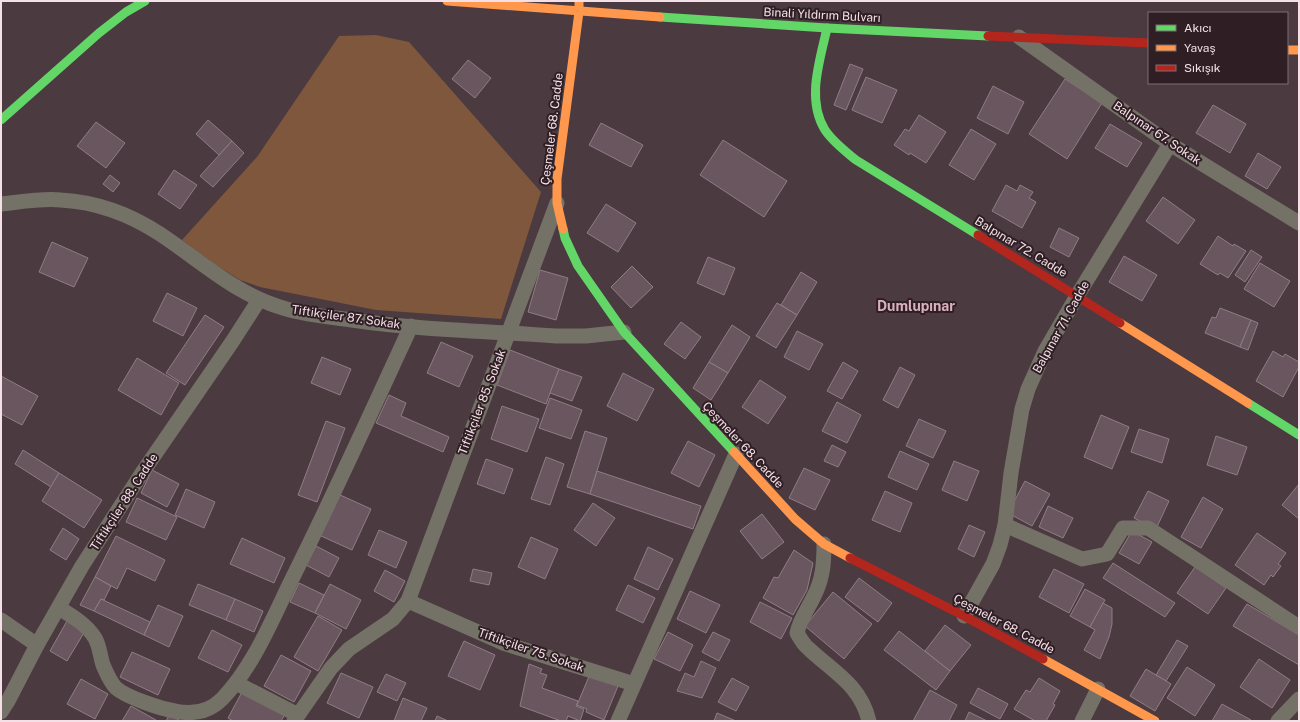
<svg xmlns="http://www.w3.org/2000/svg" width="1300" height="722" font-family="'Public Sans',sans-serif">
<style>
.green{fill:#7e573d}
.building{fill:#6a565e;stroke:#8e7e84}
.lines{fill:none;stroke-linecap:round;stroke-linejoin:round}
.street{stroke:#747167;stroke-width:15}
.fast{stroke:#63d668;stroke-width:9}
.slow{stroke:#ff974d;stroke-width:9}
.jam{stroke:#b3261e;stroke-width:9}
.labels{text-anchor:middle;stroke-width:4;stroke-linejoin:round;paint-order:stroke}
.street-label{font-size:12px;fill:#f6e0e7;stroke:#2f1f25}
.quarter-label{font-size:14px;font-weight:bold;fill:#dab1c0;stroke:#2f1f25}
</style>
<rect width="100%" height="100%" fill="#4b3a40"/>
<polygon class="green" points="376,35 409,42 541,192 501,319 376,310 260,287 240,280 216,265 182,240 257,157 339,36"/>
<g class="building">
<polygon points="468,60 491,78 475,98 452,79"/>
<polygon points="850,64 863,69 846,110 834,105"/>
<polygon points="866,77 897,90 882,123 852,110"/>
<polygon points="1065,79 1102,103 1067,159 1029,134"/>
<polygon points="993,86 1024,102 1008,134 977,118"/>
<polygon points="1213,105 1246,124 1230,153 1196,133"/>
<polygon points="919,115 946,132 926,163 910,153 909,155 894,145 905,129 909,131"/>
<polygon points="208,120 232,141 219,155 196,134"/>
<polygon points="96,122 125,143 106,168 77,146"/>
<polygon points="601,123 643,145 631,167 589,145"/>
<polygon points="1110,124 1142,143 1127,167 1095,148"/>
<polygon points="971,129 996,144 974,180 949,165"/>
<polygon points="723,140 787,181 764,217 700,175"/>
<polygon points="232,141 244,153 213,187 200,176"/>
<polygon points="1258,153 1281,167 1267,189 1245,176"/>
<polygon points="174,170 197,185 180,209 158,194"/>
<polygon points="110,175 120,183 113,192 103,184"/>
<polygon points="1006,185 1017,191 1020,185 1033,192 1029,198 1036,202 1022,228 992,211"/>
<polygon points="1163,197 1195,220 1178,244 1146,221"/>
<polygon points="606,204 636,223 618,252 587,233"/>
<polygon points="1059,228 1079,238 1069,257 1050,247"/>
<polygon points="1218,236 1233,246 1234,244 1246,251 1228,278 1220,273 1218,275 1200,264"/>
<polygon points="52,242 88,258 74,287 39,272"/>
<polygon points="1251,250 1262,257 1245,282 1235,275"/>
<polygon points="1124,256 1157,275 1142,301 1109,282"/>
<polygon points="708,257 735,268 724,295 697,283"/>
<polygon points="1260,263 1290,281 1274,307 1244,289"/>
<polygon points="632,266 653,287 631,308 611,287"/>
<polygon points="540,270 568,278 556,320 528,312"/>
<polygon points="801,272 817,282 797,315 781,305"/>
<polygon points="167,293 197,308 183,336 153,321"/>
<polygon points="777,303 797,315 776,348 756,336"/>
<polygon points="1220,308 1251,320 1240,347 1205,333 1212,317 1216,318"/>
<polygon points="205,315 224,327 185,385 166,373"/>
<polygon points="1251,320 1258,323 1248,350 1240,347"/>
<polygon points="681,322 701,337 685,359 664,344"/>
<polygon points="732,325 750,337 728,373 709,362"/>
<polygon points="797,331 823,344 809,370 784,357"/>
<polygon points="441,342 473,356 459,387 427,373"/>
<polygon points="510,350 559,369 546,404 497,385"/>
<polygon points="1273,351 1283,357 1285,354 1299,362 1299,367 1283,397 1256,381"/>
<polygon points="322,357 351,369 340,395 311,383"/>
<polygon points="137,358 179,383 161,415 118,390"/>
<polygon points="709,362 728,373 711,400 693,388"/>
<polygon points="843,362 858,371 842,399 827,391"/>
<polygon points="900,367 915,375 898,408 883,400"/>
<polygon points="559,369 582,377 572,401 550,393"/>
<polygon points="623,373 654,389 637,421 607,406"/>
<polygon points="1,376 38,396 22,425 1,414"/>
<polygon points="760,380 786,397 768,424 742,407"/>
<polygon points="389,395 406,403 401,416 449,437 443,452 376,423"/>
<polygon points="550,398 582,410 571,439 539,428"/>
<polygon points="837,402 861,415 847,443 822,431"/>
<polygon points="502,406 539,419 527,452 491,439"/>
<polygon points="1101,415 1129,427 1112,469 1084,457"/>
<polygon points="919,419 946,431 933,458 906,446"/>
<polygon points="326,421 345,428 317,502 298,495"/>
<polygon points="1139,429 1169,439 1162,463 1131,452"/>
<polygon points="585,431 607,438 590,494 567,487"/>
<polygon points="1216,436 1247,447 1237,475 1207,465"/>
<polygon points="688,441 715,455 699,487 671,473"/>
<polygon points="832,445 846,452 838,467 824,461"/>
<polygon points="23,450 59,473 51,487 15,464"/>
<polygon points="900,451 929,464 917,490 888,477"/>
<polygon points="546,457 564,464 550,505 531,499"/>
<polygon points="486,459 513,469 504,494 477,484"/>
<polygon points="954,461 979,471 967,501 942,490"/>
<polygon points="804,468 830,480 815,510 789,498"/>
<polygon points="152,470 179,484 167,507 141,493"/>
<polygon points="597,471 701,506 693,529 590,494"/>
<polygon points="59,473 102,500 84,528 42,501"/>
<polygon points="1025,481 1050,494 1032,526 1008,513"/>
<polygon points="1299,484 1299,519 1282,505"/>
<polygon points="186,489 215,502 204,528 175,515"/>
<polygon points="885,491 912,503 900,532 872,520"/>
<polygon points="1148,491 1169,501 1156,529 1134,518"/>
<polygon points="338,494 371,509 352,550 319,535"/>
<polygon points="1203,497 1223,509 1201,548 1181,537"/>
<polygon points="137,498 177,517 166,540 126,522"/>
<polygon points="593,503 615,518 596,546 574,530"/>
<polygon points="1048,506 1073,518 1063,538 1039,527"/>
<polygon points="762,514 784,542 762,559 740,531"/>
<polygon points="969,525 985,532 974,557 958,549"/>
<polygon points="63,528 79,539 66,560 50,550"/>
<polygon points="379,530 407,542 396,568 368,555"/>
<polygon points="1132,531 1152,542 1139,564 1119,553"/>
<polygon points="1257,533 1286,553 1278,564 1281,566 1273,577 1271,575 1264,585 1235,565"/>
<polygon points="116,536 165,560 155,581 127,568 117,589 95,577"/>
<polygon points="531,537 558,549 545,579 518,567"/>
<polygon points="242,538 285,558 274,583 230,564"/>
<polygon points="316,546 339,558 329,577 306,565"/>
<polygon points="648,547 673,559 658,590 634,579"/>
<polygon points="794,550 813,563 807,590 793,615 763,598 774,577 778,578"/>
<polygon points="1113,563 1175,603 1165,617 1103,578"/>
<polygon points="1195,567 1226,588 1208,614 1177,593"/>
<polygon points="473,569 492,573 489,585 470,581"/>
<polygon points="1054,569 1084,584 1069,613 1039,597"/>
<polygon points="385,570 405,581 394,602 374,591"/>
<polygon points="95,577 111,586 104,600 101,599 94,611 80,605"/>
<polygon points="859,578 892,603 878,622 845,597"/>
<polygon points="299,583 324,595 315,613 290,602"/>
<polygon points="198,584 235,599 226,620 189,605"/>
<polygon points="330,584 361,600 346,629 315,613"/>
<polygon points="628,585 655,598 643,623 616,610"/>
<polygon points="1085,589 1105,600 1090,627 1070,616"/>
<polygon points="690,591 720,605 706,633 677,619"/>
<polygon points="833,592 872,624 844,659 805,626"/>
<polygon points="101,599 150,622 144,635 94,611"/>
<polygon points="235,599 263,611 254,632 226,620"/>
<polygon points="760,602 792,618 781,639 750,622"/>
<polygon points="1103,603 1112,608 1112,624 1109,637 1100,659 1084,650 1095,630 1090,627"/>
<polygon points="1247,604 1299,635 1299,665 1233,626"/>
<polygon points="158,605 183,616 169,647 144,635"/>
<polygon points="318,616 342,630 318,671 294,657"/>
<polygon points="67,621 85,631 67,661 50,651"/>
<polygon points="945,625 971,645 950,671 925,651"/>
<polygon points="212,630 242,645 228,672 198,658"/>
<polygon points="899,631 950,671 936,690 884,650"/>
<polygon points="668,632 693,645 680,671 654,659"/>
<polygon points="713,632 730,640 719,661 702,652"/>
<polygon points="1177,640 1188,646 1166,681 1156,675"/>
<polygon points="464,641 495,655 480,690 448,676"/>
<polygon points="132,652 170,669 158,695 120,677"/>
<polygon points="281,655 311,671 294,702 264,686"/>
<polygon points="1259,659 1290,680 1272,708 1240,687"/>
<polygon points="701,661 716,668 702,698 677,691 685,673 694,677"/>
<polygon points="529,664 542,669 540,673 547,675 542,688 578,701 576,706 584,709 580,721 568,716 566,721 561,721 520,706"/>
<polygon points="1187,667 1215,685 1195,716 1167,698"/>
<polygon points="1146,669 1171,684 1155,711 1130,696"/>
<polygon points="341,673 373,687 359,718 327,703"/>
<polygon points="386,674 406,683 397,701 377,692"/>
<polygon points="590,674 618,686 604,720 586,712 587,709 577,705"/>
<polygon points="732,678 749,687 736,711 718,702"/>
<polygon points="1039,678 1060,691 1053,704 1055,705 1046,721 1035,721 1014,709 1026,690 1030,692"/>
<polygon points="81,679 108,694 95,719 67,704"/>
<polygon points="978,688 1008,704 1000,719 970,703"/>
<polygon points="930,690 957,705 949,721 913,721"/>
<polygon points="242,692 285,714 281,721 233,721 228,718"/>
<polygon points="403,698 427,708 421,721 394,721"/>
<polygon points="1222,704 1251,720 1251,721 1212,721"/>
<polygon points="131,706 156,720 156,721 122,721"/>
<polygon points="969,712 987,721 965,721"/>
<polygon points="717,713 736,721 714,721"/>
<polygon points="169,715 181,721 166,721"/>
<polygon points="437,716 448,721 435,721"/>
</g>
<g class="lines">
<g class="street">
<polyline points="1019,37 1170,144 1299,223"/>
<path d="M1,204C20,202 42,198 61,200C96,202 131,215 160,234C201,261 235,294 283,308C306,315 329,317 352,320C419,330 488,331 556,336H586L624,332"/>
<polyline points="1005,525 1082,559 1107,554 1123,528 1148,528 1299,627"/>
<path d="M824,544C824,562 823,579 814,596C808,609 800,619 797,633C800,638 803,644 808,648C833,672 860,684 869,721"/>
<polyline points="408,601 503,643 634,684"/>
<path d="M59,608C72,616 86,624 95,638C100,647 100,656 103,665C106,672 111,683 116,688C126,697 161,709 175,711C193,715 209,712 222,699C253,667 272,620 291,581C333,497 372,411 411,326"/>
<polyline points="964,616 993,564 1000,545 1005,525 1011,473 1022,409 1028,389 1045,351 1077,296 1170,144"/>
<polyline points="1,620 37,645"/>
<polyline points="236,683 298,715"/>
<polyline points="1,712 8,701 37,645 82,566 142,473 232,342 259,300"/>
<polyline points="294,721 331,668 349,649 393,619 408,601 557,203"/>
<polyline points="618,721 736,454"/>
<polyline points="1082,721 1098,689"/>
<polyline points="1278,721 1299,699"/>
</g>
<g class="fast">
<polyline points="660,17 827,28 988,36"/>
<path d="M827,28C820,61 806,99 825,130C833,142 845,151 856,160L978,235"/>
<polyline points="1,120 99,33 126,12 145,1"/>
<polyline points="563,229 565,238 578,266 624,332 734,452"/>
<polyline points="1248,403 1299,435"/>
</g>
<g class="slow">
<polyline points="447,1 660,17"/>
<polyline points="1287,50 1299,50"/>
<polyline points="563,229 557,203 557,179 579,12 579,1"/>
<polyline points="1120,323 1248,403"/>
<polyline points="734,452 795,519 824,544 850,558"/>
<polyline points="1043,659 1155,721"/>
</g>
<g class="jam">
<polyline points="988,36 1149,43"/>
<polyline points="978,235 1120,323"/>
<polyline points="850,558 964,616 1043,659"/>
</g>
</g>
<g class="labels">
<g class="street-label">
<text transform="translate(822 15) rotate(3)" y="4">Binali Yıldırım Bulvarı</text>
<text transform="translate(552 129) rotate(-83)" y="4">Çeşmeler 68. Cadde</text>
<text transform="translate(1157 133) rotate(34)" y="4">Balpınar 67. Sokak</text>
<text transform="translate(1021 247) rotate(31)" y="4">Balpınar 72. Cadde</text>
<text transform="translate(346 317) rotate(8)" y="4">Tiftikçiler 87. Sokak</text>
<text transform="translate(1061 327) rotate(-61)" y="4">Balpınar 71. Cadde</text>
<text transform="translate(482 402) rotate(-69)" y="4">Tiftikçiler 85. Sokak</text>
<text transform="translate(743 445) rotate(47)" y="4">Çeşmeler 68. Cadde</text>
<text transform="translate(124 502) rotate(-57)" y="4">Tiftikçiler 88. Cadde</text>
<text transform="translate(1004 624) rotate(28)" y="4">Çeşmeler 68. Cadde</text>
<text transform="translate(531 650) rotate(19)" y="4">Tiftikçiler 75. Sokak</text>
</g>
<g class="quarter-label">
<text x="916" y="311">Dumlupınar</text>
</g>
</g>
<rect width="1300" height="722" fill="none" stroke="#f6e0e7" stroke-width="4"/>
<rect x="1148" y="12" width="140" height="72" fill="#2f1f25" stroke="#7f6c73"/>
<rect x="1156" y="25" width="20" height="6" fill="#63d668" stroke="#7f6c73"/>
<text x="1184" y="32" font-size="12" fill="#f6e0e7">Akıcı</text>
<rect x="1156" y="45" width="20" height="6" fill="#ff974d" stroke="#7f6c73"/>
<text x="1184" y="52" font-size="12" fill="#f6e0e7">Yavaş</text>
<rect x="1156" y="65" width="20" height="6" fill="#b3261e" stroke="#7f6c73"/>
<text x="1184" y="72" font-size="12" fill="#f6e0e7">Sıkışık</text>
</svg>
